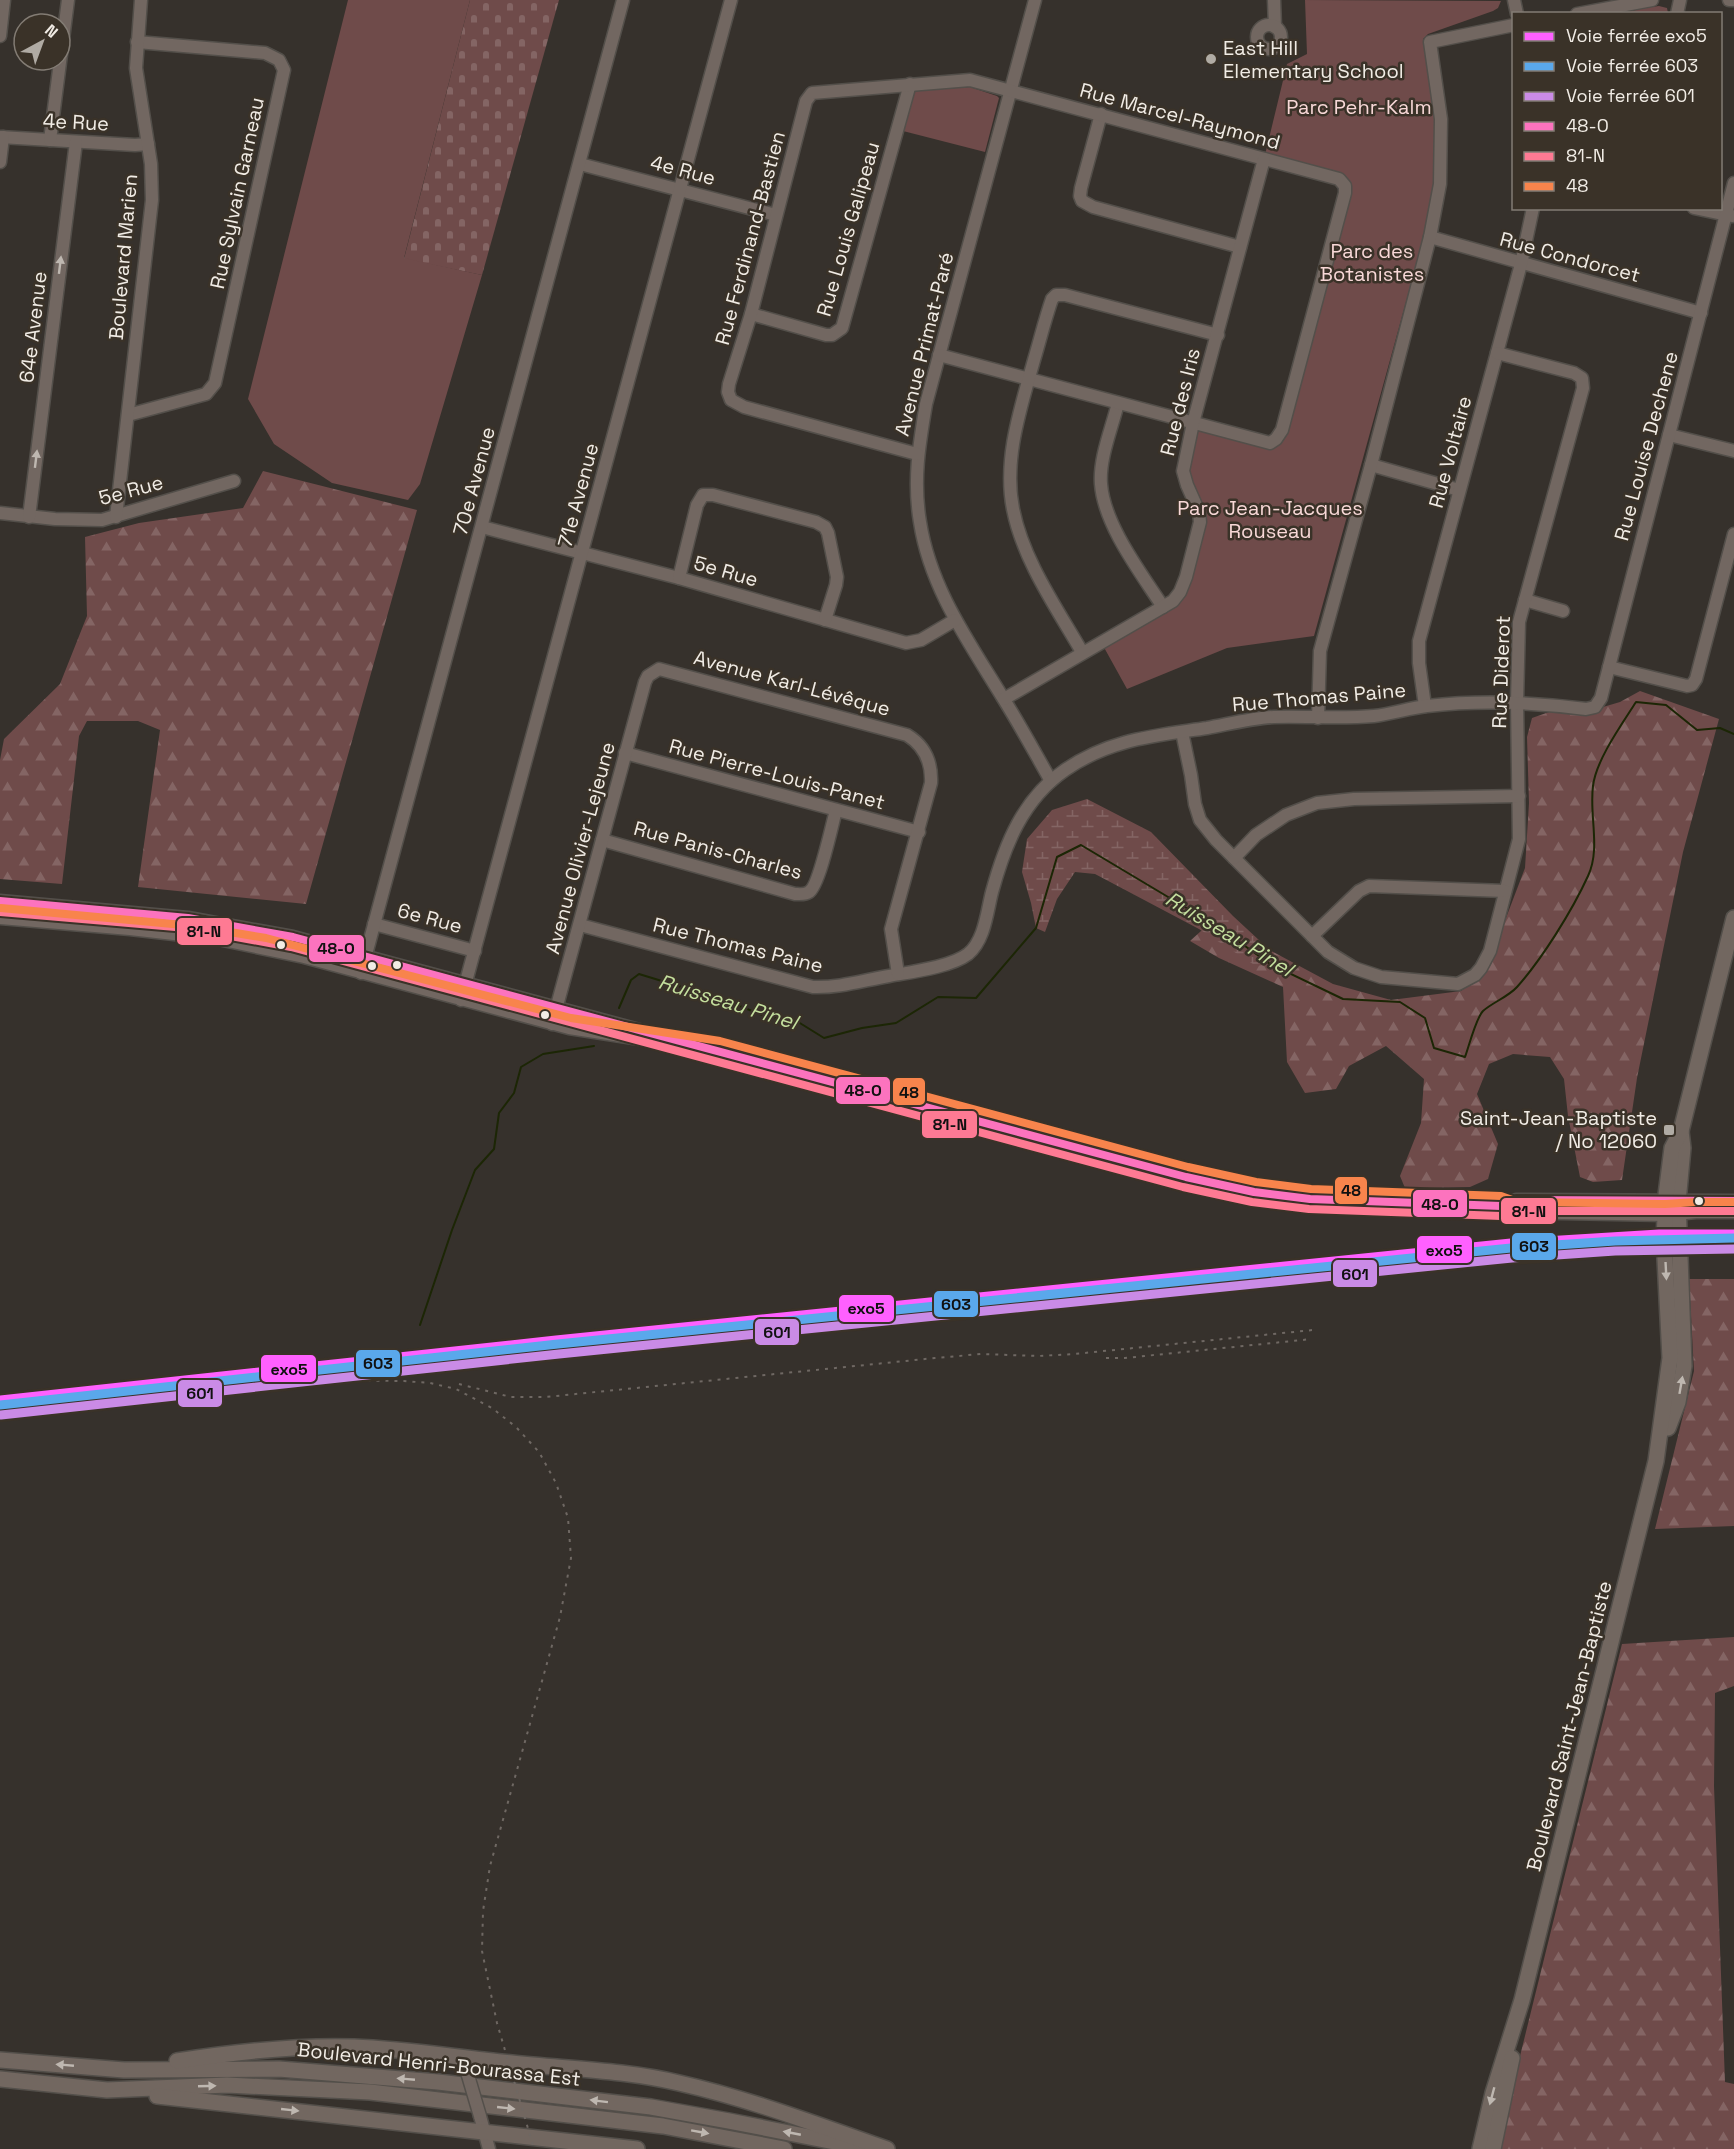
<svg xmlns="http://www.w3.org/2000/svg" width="1734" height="2149" font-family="'Space Grotesk',sans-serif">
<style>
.forest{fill:url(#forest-firs)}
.wetland{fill:url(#wetland-marsh)}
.cemetery{fill:url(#cemetery-stones)}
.green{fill:#6f4b4a}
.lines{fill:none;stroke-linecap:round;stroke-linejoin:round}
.stream{stroke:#1c2605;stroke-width:2}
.minor-casing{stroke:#534f4a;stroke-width:15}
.major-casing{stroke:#534f4a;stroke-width:18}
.minor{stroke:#726761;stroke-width:12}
.major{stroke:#726760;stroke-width:15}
.rail{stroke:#6f6863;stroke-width:2;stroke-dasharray:3 6;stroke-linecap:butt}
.minor-bridge-casing{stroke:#534f4a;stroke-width:15;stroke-linecap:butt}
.minor-bridge{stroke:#726761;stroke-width:12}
.bus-1-casing{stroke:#3a3228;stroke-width:12}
.bus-2-casing{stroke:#3a3228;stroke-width:12}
.bus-3-casing{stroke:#3a3228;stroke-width:12}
.bus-1{stroke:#fc73be;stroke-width:8}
.bus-2{stroke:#fe7a93;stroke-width:8}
.bus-3{stroke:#f8844c;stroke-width:8}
.rail-1-casing{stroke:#3a3228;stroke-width:14}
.rail-2-casing{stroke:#3a3228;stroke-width:14}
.rail-3-casing{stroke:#3a3228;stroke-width:14}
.rail-1{stroke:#ff60ff;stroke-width:9}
.rail-2{stroke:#5aa8eb;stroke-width:9}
.rail-3{stroke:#ca8be6;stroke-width:9}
.oneway{fill:#beb7b0}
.poi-dot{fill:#b0aba4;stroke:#3a3228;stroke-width:2}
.bus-dot{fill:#f1ece5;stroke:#3a3228;stroke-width:2}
.labels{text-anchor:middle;stroke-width:5;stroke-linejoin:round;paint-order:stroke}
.poi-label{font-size:20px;fill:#f1ece5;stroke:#3a3228;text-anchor:start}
.park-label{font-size:20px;fill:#f8d8d7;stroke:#3a3228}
.street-label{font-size:20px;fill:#f1ece5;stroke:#3a3228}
.water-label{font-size:21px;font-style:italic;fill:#c4df9e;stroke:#3a3228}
.line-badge{stroke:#3a3228;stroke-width:2}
.pale-badge-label{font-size:16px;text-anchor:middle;font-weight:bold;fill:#111}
</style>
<defs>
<pattern id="forest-firs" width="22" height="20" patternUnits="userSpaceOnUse" patternTransform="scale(1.5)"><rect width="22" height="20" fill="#6f4b4a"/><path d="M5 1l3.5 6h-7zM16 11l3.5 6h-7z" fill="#846564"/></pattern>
<pattern id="wetland-marsh" width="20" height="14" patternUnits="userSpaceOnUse" patternTransform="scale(1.5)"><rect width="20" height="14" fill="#6f4b4a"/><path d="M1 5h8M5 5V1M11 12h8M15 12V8" fill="none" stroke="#846564"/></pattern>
<pattern id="cemetery-stones" width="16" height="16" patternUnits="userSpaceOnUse" patternTransform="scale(1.5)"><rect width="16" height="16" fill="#6f4b4a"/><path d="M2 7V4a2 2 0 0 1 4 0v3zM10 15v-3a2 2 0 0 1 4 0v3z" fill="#846564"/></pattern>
</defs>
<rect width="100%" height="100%" fill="#36312c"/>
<g class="forest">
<polygon points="263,471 417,510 306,904 138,887 160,730 138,721 87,721 79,736 62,884 0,879 0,760 4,739 60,684 87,616 85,537 139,523 243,508"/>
<polygon points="1640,691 1719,719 1683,852 1637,1078 1622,1180 1593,1182 1580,1177 1568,1116 1564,1079 1550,1057 1513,1054 1489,1064 1477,1094 1498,1144 1488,1179 1470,1187 1405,1188 1400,1176 1421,1123 1424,1079 1386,1046 1349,1066 1336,1089 1305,1093 1287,1062 1283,987 1219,958 1190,941 1212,921 1262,946 1333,984 1391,1000 1461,991 1485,973 1525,868 1529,803 1527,737 1532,718 1552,711 1593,710 1620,702"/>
<polygon points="1689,1279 1734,1279 1734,1526 1655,1529 1694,1371"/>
<polygon points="1734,1637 1734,1686 1715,1693 1714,1786 1725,2082 1734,2084 1734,2149 1497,2149 1622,1644"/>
</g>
<polygon class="wetland" points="1087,799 1151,832 1233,916 1260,941 1270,964 1256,966 1199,929 1095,874 1075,872 1057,899 1045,932 1036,928 1031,903 1022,872 1027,839 1052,810"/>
<polygon class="cemetery" points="470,0 559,0 482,275 404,259"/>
<g class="green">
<polygon points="348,0 470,0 404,258 482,275 420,484 408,500 332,483 274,444 248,399"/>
<polygon points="1305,0 1501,1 1498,8 1493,11 1428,34 1423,39 1436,118 1436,177 1425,233 1314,636 1227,648 1127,689 1101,642 1181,592 1199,512 1187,485 1193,423 1276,439 1345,193 1339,179 1264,159 1287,64 1307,54"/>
<polygon points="1659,6 1667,8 1668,13 1621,14 1643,8"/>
<polygon points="970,87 997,96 999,98 985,152 903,131 915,91"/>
</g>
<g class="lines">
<g class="stream">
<path d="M619,1008L631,980L639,974L724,1000L765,1016L795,1020L824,1038L862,1028L896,1023L938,997L976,998L1036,928L1057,857L1081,845L1220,928L1270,964L1343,999L1400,1002L1425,1018L1434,1048L1465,1057C1469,1046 1476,1018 1483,1011C1493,1002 1508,997 1517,987C1542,959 1572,911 1588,876C1601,848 1589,816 1593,786C1596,760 1622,724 1636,702L1666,705L1697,730L1720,728L1734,734"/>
<polyline points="420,1325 452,1230 475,1170 494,1149 499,1113 514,1093 521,1067 543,1054 594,1046"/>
</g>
<defs>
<g id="minor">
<path d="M1035,0L926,404C919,445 913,481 920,522C930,588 969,642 1003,698C1020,725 1035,753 1051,781"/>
<polyline points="1274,0 1275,27"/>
<polyline points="1514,0 1517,14"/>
<polyline points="1729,0 1734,0"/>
<polyline points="1577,14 1652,0"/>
<polyline points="1677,14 1680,0"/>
<circle cx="1269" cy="37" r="12"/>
<polyline points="0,36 4,0"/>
<polyline points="1101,114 1081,188 1080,196 1082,201 1093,207 1240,247"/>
<polyline points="0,137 135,145 148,144"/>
<polyline points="50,140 68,0"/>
<polyline points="0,162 3,137"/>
<polyline points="580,164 776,215"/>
<polyline points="1694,208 1732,216"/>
<polyline points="1430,237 1701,313"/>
<polyline points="751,314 826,335 832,335 842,328 910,84"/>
<path d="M1118,403C1112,428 1099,458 1101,484C1104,525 1141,573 1163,607"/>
<polyline points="128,415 206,394 215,383 284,70 279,60 265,53 137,42"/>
<polyline points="1669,435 1734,451"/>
<polyline points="917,454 744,407 731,400 728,392 729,384 751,314 806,101 812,93 970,80 1339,179 1345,186 1345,193 1282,430 1276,439 1270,443 939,355"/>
<polyline points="1371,465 1459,490"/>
<polyline points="0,513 55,519 102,520 234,481"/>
<polyline points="29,517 76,142"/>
<polyline points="116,517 152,200 151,164 136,68 141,0"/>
<polyline points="482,527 679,578 906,643 921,640 955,620"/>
<polyline points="679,578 697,505 703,495 713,495 816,522 825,527 828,533 837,577 836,585 825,620"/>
<polyline points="1525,600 1563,611"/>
<path d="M1082,652C1056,607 1023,560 1013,509C1003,459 1021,407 1034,360C1040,340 1045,319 1052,299L1056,295H1065L1218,335"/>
<polyline points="1609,667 1687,686 1692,685 1696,679 1734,534"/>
<polyline points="1004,699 1173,601 1180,592 1186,577 1200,522 1199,512 1187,485 1183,471 1193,423 1264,159"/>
<polyline points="1425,706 1419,663 1419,641 1521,264 1533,208"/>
<polyline points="1318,718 1320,651 1371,465 1430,237 1440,184 1441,119 1430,42 1514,25"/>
<polyline points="1182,732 1191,775 1195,804 1200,820 1216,840 1328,952 1354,968 1381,977 1458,984 1475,975 1481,968 1490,951 1519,839 1517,702 1519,622 1583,388 1582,378 1574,373 1497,353"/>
<polyline points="625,753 919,832"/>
<path d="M602,840L795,894C799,894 805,895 809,892C819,886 832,825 836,810"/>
<polyline points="1234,858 1256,835 1286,815 1317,803 1354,799 1519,796"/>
<polyline points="0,901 188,918 293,937 1186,1177 1254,1192 1310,1199 1501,1206 1516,1212 1665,1215 1696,1212 1734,1212"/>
<polyline points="0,918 130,929 218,939 304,957 569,1028 660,1042"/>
<polyline points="374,924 475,951"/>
<path d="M580,925L813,987C840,988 864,980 889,976C911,972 951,967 968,954C985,940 987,911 992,892C1005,844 1023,799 1065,770C1110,739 1154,736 1207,728C1229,724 1252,718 1274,717C1307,716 1341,719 1374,716C1392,714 1409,708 1427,706C1481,700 1532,702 1586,709L1595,707L1601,698L1734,183"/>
<polyline points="1312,936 1359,891 1369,886 1505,891"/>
<polyline points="361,973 623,0"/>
<polyline points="461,1000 731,0"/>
<path d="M552,1024L645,682L648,676L659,669L907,735C925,746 932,762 931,783L891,929L898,974"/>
<polyline points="1501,1206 1516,1200 1734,1201"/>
<polyline points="480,2116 489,2149"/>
</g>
<g id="major">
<polyline points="1668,1428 1678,1402 1684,1366 1678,1202 1683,1148 1681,1131"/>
<polyline points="0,2060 124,2070 279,2069 438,2082 651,2107 729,2121 870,2149"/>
<path d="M177,2061C235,2052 295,2045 354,2047C407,2049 459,2058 512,2063C567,2069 625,2070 679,2083C750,2099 818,2125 887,2149"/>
<polyline points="0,2079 107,2090 227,2085 370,2092 663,2126 784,2149"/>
<polyline points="157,2096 637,2149"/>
<polyline points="1480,2149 1493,2093 1522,2000 1656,1461 1670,1358 1664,1239 1666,1195 1672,1148 1681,1131 1734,918"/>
<polyline points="1493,2149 1512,2058"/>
</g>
</defs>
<use href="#minor" class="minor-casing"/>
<use href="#major" class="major-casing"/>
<use href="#minor" class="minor"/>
<use href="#major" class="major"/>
<g class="rail">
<polyline points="1106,1358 1125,1358 1312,1339"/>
<polyline points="459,1384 511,1397 546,1397 935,1358 981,1354 1038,1356 1074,1354 1313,1330"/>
<polyline points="0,1410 286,1380 404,1381 430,1383 456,1389 492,1408 516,1427 539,1452 556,1483 568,1518 571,1558 560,1617 490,1866 483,1911 482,1951 497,2023 534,2149"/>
</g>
<defs>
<polyline id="minor-bridge" points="467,2072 480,2116"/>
</defs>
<use href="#minor-bridge" class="minor-bridge-casing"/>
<use href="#minor-bridge" class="minor-bridge"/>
<defs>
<polyline id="bus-1" points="0,901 188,918 293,937 1186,1177 1254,1192 1310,1199 1501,1206 1516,1200 1734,1201"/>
<polyline id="bus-2" points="0,912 187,928 291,947 1183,1187 1252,1202 1309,1209 1501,1216 1518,1211 1734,1211"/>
<polyline id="bus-3" points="1,908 194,926 266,938 571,1018 720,1041 1188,1167 1256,1182 1311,1189 1501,1196 1518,1202 1665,1204 1696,1202 1734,1202"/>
</defs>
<use href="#bus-1" class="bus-1-casing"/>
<use href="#bus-2" class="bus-2-casing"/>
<use href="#bus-3" class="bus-3-casing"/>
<use href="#bus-1" class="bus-1"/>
<use href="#bus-2" class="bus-2"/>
<use href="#bus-3" class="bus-3"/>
<defs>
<polyline id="rail-1" points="0,1400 556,1340 1511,1243 1659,1234 1734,1234"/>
<polyline id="rail-2" points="0,1405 558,1344 1511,1248 1615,1241 1734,1238"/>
<polyline id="rail-3" points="1,1415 559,1354 1512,1258 1615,1251 1734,1249"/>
</defs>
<use href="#rail-1" class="rail-1-casing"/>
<use href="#rail-2" class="rail-2-casing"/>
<use href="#rail-3" class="rail-3-casing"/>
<use href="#rail-1" class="rail-1"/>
<use href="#rail-2" class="rail-2"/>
<use href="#rail-3" class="rail-3"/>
</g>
<defs><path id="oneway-solid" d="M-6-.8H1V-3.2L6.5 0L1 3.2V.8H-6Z" transform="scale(1.5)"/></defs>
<g class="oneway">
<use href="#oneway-solid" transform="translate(60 265) rotate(-83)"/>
<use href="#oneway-solid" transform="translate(36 459) rotate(-83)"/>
<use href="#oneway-solid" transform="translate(1666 1271) rotate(87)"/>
<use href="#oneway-solid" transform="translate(1681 1385) rotate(-80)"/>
<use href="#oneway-solid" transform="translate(65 2065) rotate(-175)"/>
<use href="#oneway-solid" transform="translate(406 2079) rotate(-175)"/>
<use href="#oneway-solid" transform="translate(207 2086) rotate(-2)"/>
<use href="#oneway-solid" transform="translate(1492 2096) rotate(105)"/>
<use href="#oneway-solid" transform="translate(599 2101) rotate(-173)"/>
<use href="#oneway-solid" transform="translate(506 2108) rotate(6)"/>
<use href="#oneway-solid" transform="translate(290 2110) rotate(6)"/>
<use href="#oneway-solid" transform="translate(700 2132) rotate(10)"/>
<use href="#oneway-solid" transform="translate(792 2133) rotate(-169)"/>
</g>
<g class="poi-dot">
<circle cx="1211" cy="59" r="6"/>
<rect x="1663" y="1124" width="12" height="12" rx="3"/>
</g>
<g class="bus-dot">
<circle cx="281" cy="945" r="5"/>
<circle cx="397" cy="965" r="5"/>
<circle cx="372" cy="966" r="5"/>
<circle cx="545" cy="1015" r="5"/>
<circle cx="1699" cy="1201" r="5"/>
</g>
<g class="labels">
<g class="poi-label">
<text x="1223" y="55">East Hill<tspan x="1223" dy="23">Elementary School</tspan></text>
<text x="1657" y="1125" text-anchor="end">Saint-Jean-Baptiste<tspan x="1657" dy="23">/ No 12060</tspan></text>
</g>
<g class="park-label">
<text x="1359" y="114">Parc Pehr-Kalm</text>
<text x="1372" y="258">Parc des<tspan x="1372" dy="23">Botanistes</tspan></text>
<text x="1270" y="515">Parc Jean-Jacques<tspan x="1270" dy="23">Rouseau</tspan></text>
</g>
<g class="street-label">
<text transform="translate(1180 116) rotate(15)" y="7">Rue Marcel-Raymond</text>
<text transform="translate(76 122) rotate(3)" y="7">4e Rue</text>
<text transform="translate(683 170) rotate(15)" y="7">4e Rue</text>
<text transform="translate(237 193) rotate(-78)" y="7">Rue Sylvain Garneau</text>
<text transform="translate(848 229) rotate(-74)" y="7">Rue Louis Galipeau</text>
<text transform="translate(750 238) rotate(-75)" y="7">Rue Ferdinand-Bastien</text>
<text transform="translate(123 257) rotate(-85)" y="7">Boulevard Marien</text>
<text transform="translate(1570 257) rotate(15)" y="7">Rue Condorcet</text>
<text transform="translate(33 327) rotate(-83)" y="7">64e Avenue</text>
<text transform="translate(924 344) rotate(-76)" y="7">Avenue Primat-Paré</text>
<text transform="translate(1180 402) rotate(-76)" y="7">Rue des Iris</text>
<text transform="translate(1646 446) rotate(-75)" y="7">Rue Louise Dechene</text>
<text transform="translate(1450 452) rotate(-75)" y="7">Rue Voltaire</text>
<text transform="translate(474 481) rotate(-75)" y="7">70e Avenue</text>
<text transform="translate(131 490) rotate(-15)" y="7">5e Rue</text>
<text transform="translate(578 495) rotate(-75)" y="7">71e Avenue</text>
<text transform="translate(726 571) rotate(16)" y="7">5e Rue</text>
<text transform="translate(1501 672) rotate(-88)" y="7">Rue Diderot</text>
<text transform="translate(792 683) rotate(15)" y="7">Avenue Karl-Lévêque</text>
<text transform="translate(1319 697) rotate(-5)" y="7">Rue Thomas Paine</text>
<text transform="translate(777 774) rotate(15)" y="7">Rue Pierre-Louis-Panet</text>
<text transform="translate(580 848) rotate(-75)" y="7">Avenue Olivier-Lejeune</text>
<text transform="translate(718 850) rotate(15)" y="7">Rue Panis-Charles</text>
<text transform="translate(430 918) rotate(15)" y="7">6e Rue</text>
<text transform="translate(738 945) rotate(14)" y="7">Rue Thomas Paine</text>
<text transform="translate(1569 1726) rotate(-76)" y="7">Boulevard Saint-Jean-Baptiste</text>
<text transform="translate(439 2064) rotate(6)" y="7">Boulevard Henri-Bourassa Est</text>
</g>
<g class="water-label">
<text transform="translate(1229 934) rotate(31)" y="7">Ruisseau Pinel</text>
<text transform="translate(728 1002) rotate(17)" y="7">Ruisseau Pinel</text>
</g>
</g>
<g class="line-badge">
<rect x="176" y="917" width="57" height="29" rx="6" fill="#fe7a93"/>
<rect x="308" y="934" width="57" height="29" rx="6" fill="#fc73be"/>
<rect x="835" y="1076" width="56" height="29" rx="6" fill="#fc73be"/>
<rect x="892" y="1077" width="34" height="29" rx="6" fill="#f8844c"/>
<rect x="921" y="1110" width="57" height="29" rx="6" fill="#fe7a93"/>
<rect x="1334" y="1176" width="34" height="29" rx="6" fill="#f8844c"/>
<rect x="1412" y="1189" width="56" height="29" rx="6" fill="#fc73be"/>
<rect x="1500" y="1197" width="57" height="28" rx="6" fill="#fe7a93"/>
<rect x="1511" y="1232" width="46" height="29" rx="6" fill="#5aa8eb"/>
<rect x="1416" y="1235" width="57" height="29" rx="6" fill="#ff60ff"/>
<rect x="1332" y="1259" width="46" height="29" rx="6" fill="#ca8be6"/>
<rect x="933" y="1290" width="46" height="28" rx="6" fill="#5aa8eb"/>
<rect x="838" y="1294" width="57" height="29" rx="6" fill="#ff60ff"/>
<rect x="754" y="1318" width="46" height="28" rx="6" fill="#ca8be6"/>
<rect x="355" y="1349" width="46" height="29" rx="6" fill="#5aa8eb"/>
<rect x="260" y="1354" width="57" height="29" rx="6" fill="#ff60ff"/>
<rect x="177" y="1379" width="46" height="29" rx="6" fill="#ca8be6"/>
</g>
<g class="pale-badge-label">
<text x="204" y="937">81-N</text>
<text x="336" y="954">48-O</text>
<text x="863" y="1096">48-O</text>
<text x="909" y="1098">48</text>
<text x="950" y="1130">81-N</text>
<text x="1351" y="1196">48</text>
<text x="1440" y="1210">48-O</text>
<text x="1529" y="1217">81-N</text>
<text x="1534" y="1252">603</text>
<text x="1444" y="1256">exo5</text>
<text x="1355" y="1280">601</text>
<text x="956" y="1310">603</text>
<text x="866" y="1314">exo5</text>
<text x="777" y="1338">601</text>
<text x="378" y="1369">603</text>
<text x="289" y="1375">exo5</text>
<text x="200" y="1399">601</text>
</g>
<rect x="1512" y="12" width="210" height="198" fill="#3a3228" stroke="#837c74" stroke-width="1.5"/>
<rect x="1524" y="32" width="30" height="9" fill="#ff60ff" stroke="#837c74" stroke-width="1.5"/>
<text x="1566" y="42" font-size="18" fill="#f1ece5">Voie ferrée exo5</text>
<rect x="1524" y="62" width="30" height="9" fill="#5aa8eb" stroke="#837c74" stroke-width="1.5"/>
<text x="1566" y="72" font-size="18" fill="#f1ece5">Voie ferrée 603</text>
<rect x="1524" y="92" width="30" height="9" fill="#ca8be6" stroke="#837c74" stroke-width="1.5"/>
<text x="1566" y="102" font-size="18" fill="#f1ece5">Voie ferrée 601</text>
<rect x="1524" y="122" width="30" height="9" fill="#fc73be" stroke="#837c74" stroke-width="1.5"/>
<text x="1566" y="132" font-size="18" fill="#f1ece5">48-O</text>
<rect x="1524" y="152" width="30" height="9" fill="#fe7a93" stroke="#837c74" stroke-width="1.5"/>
<text x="1566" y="162" font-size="18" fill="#f1ece5">81-N</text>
<rect x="1524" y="182" width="30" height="9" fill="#f8844c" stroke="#837c74" stroke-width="1.5"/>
<text x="1566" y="192" font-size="18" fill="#f1ece5">48</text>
<g transform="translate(42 42) rotate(41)"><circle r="28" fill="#3a3228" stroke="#837c74" stroke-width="1.5"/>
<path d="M0-4.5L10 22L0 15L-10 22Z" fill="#b0aba4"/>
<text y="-9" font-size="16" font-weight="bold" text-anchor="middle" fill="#f1ece5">N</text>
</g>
</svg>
